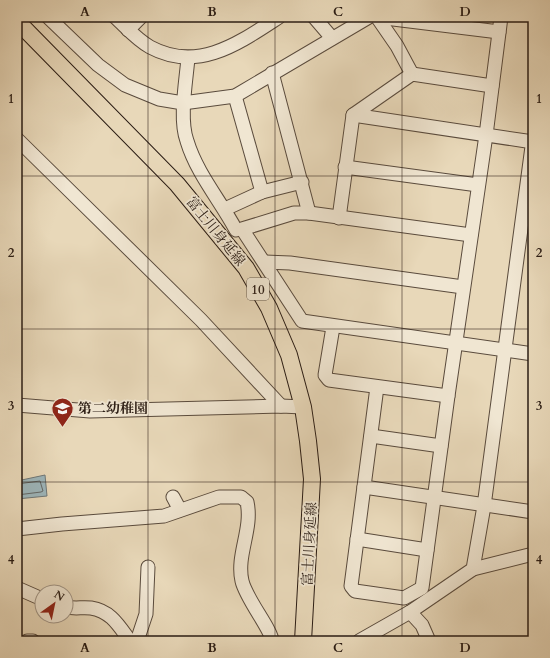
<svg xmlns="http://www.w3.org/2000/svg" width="550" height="658" font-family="Cardo,'Noto Serif JP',serif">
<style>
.water{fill:#9db6bb;stroke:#6f7878}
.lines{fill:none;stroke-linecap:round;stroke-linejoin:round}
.shore{stroke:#646968;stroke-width:1}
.minor-casing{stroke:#5a4b3d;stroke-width:15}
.major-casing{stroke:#2a1c14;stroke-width:18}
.minor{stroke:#f0e6d2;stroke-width:13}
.major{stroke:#e8d8b9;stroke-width:16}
.grid{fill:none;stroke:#2a1c14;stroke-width:1;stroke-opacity:0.55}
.labels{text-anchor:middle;stroke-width:3.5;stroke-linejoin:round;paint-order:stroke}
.shield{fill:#f0e6d2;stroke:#65594d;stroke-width:1}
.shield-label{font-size:13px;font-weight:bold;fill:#2a1c14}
.street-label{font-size:14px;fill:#2a1c14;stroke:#f0e6d2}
.poi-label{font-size:14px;font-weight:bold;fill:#2a1c14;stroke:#f0e6d2;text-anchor:start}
.neatline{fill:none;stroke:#2a1c14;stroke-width:1.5}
.grid-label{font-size:13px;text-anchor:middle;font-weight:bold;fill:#2a1c14}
</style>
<rect width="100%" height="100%" fill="#e8d8b9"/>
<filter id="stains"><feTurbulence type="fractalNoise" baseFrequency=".005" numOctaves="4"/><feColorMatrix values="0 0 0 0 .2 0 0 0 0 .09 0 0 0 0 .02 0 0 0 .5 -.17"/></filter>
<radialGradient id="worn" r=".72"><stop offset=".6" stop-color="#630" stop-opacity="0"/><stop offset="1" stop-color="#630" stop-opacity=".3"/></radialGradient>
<polygon class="water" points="45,475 47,496 17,499 17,481"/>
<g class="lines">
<polyline class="shore" points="17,484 40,481 43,491 41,492 17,495"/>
<defs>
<g id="minor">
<polyline points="48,17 98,65 125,85 159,99 183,103 235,96 369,17"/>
<path d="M115,17C126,27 137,40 150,47C198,73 239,43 279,17"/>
<polyline points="314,17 332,38"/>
<polyline points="377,17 499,32"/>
<polyline points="377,17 397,46 412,74"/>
<polyline points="128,30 141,17"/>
<path d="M188,58C186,82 179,119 187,141C197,174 220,200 236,230"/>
<polyline points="272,73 309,213"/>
<polyline points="235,96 262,192"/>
<polyline points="353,115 533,142"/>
<polyline points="17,139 201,320 281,406"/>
<polyline points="345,167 478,185"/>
<polyline points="225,209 262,192 302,182"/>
<polyline points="339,218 353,115 412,74 492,86"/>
<polyline points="471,235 309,213 294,213 242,229 302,321 533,354"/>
<polyline points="265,262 290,263 463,287"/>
<polyline points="333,327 325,375 329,380 448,396"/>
<polyline points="377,387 351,586 355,591 404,598 422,588 448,396 486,135 501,17"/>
<polyline points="17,405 90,411 281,406 303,407"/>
<polyline points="371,436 441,446"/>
<polyline points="364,487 533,512"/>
<polyline points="173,497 180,510"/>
<path d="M17,529L62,524L164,516L219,497H241L247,502C253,529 236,555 242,581C246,599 272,630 272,641"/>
<polyline points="357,539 427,550"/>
<polyline points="473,569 533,554"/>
<polyline points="17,588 42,599"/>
<path d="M66,607C75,609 82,607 91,608C111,611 119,626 130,641"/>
<polyline points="410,612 422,625 429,641"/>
<polyline points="27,641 33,641"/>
<polyline points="137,641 146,614 148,567"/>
<polyline points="359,641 410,612 473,569 484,506 533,139"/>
</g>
<polyline id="major" points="17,21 177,184 246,268 269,308 289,355 303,407 308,441 312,479 303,641"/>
</defs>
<use href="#minor" class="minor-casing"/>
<use href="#major" class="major-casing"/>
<use href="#minor" class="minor"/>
<use href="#major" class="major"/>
</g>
<path class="grid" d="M148,17V641M275,17V641M402,17V641M17,176H533M17,329H533M17,482H533"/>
<defs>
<symbol id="school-pin" viewBox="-11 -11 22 30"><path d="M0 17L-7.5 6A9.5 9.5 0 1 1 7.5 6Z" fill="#8f2418" stroke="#f0e6d2"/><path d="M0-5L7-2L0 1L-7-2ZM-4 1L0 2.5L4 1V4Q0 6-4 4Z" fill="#fff"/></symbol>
</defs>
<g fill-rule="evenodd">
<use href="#school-pin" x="50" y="396" width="25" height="34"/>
</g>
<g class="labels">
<rect class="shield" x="247" y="278" width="22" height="22" rx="3"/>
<g class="shield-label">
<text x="258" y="294">10</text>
</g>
<g class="street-label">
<text transform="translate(216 231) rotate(51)" y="5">富士川身延線</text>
<text transform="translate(309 544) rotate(-87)" y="5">富士川身延線</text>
</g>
<g class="poi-label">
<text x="78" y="413">第二幼稚園</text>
</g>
</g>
<rect width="550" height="658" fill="none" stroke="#e8d8b9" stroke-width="44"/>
<g transform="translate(54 604) rotate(33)"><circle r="19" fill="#f0e6d2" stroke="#a19586"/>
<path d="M0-3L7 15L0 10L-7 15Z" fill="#8f2418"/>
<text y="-6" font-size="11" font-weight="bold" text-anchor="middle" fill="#2a1c14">N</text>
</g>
<rect x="22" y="22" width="506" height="614" class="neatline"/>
<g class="grid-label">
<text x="85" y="16">A</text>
<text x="212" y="16">B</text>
<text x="338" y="16">C</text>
<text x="465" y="16">D</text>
<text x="11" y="103">1</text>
<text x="539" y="103">1</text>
<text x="11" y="257">2</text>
<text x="539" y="257">2</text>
<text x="11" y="410">3</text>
<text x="539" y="410">3</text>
<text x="11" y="564">4</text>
<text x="539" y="564">4</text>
<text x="85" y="652">A</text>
<text x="212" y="652">B</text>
<text x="338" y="652">C</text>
<text x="465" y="652">D</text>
</g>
<rect width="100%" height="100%" filter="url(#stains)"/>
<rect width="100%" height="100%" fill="url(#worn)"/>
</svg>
